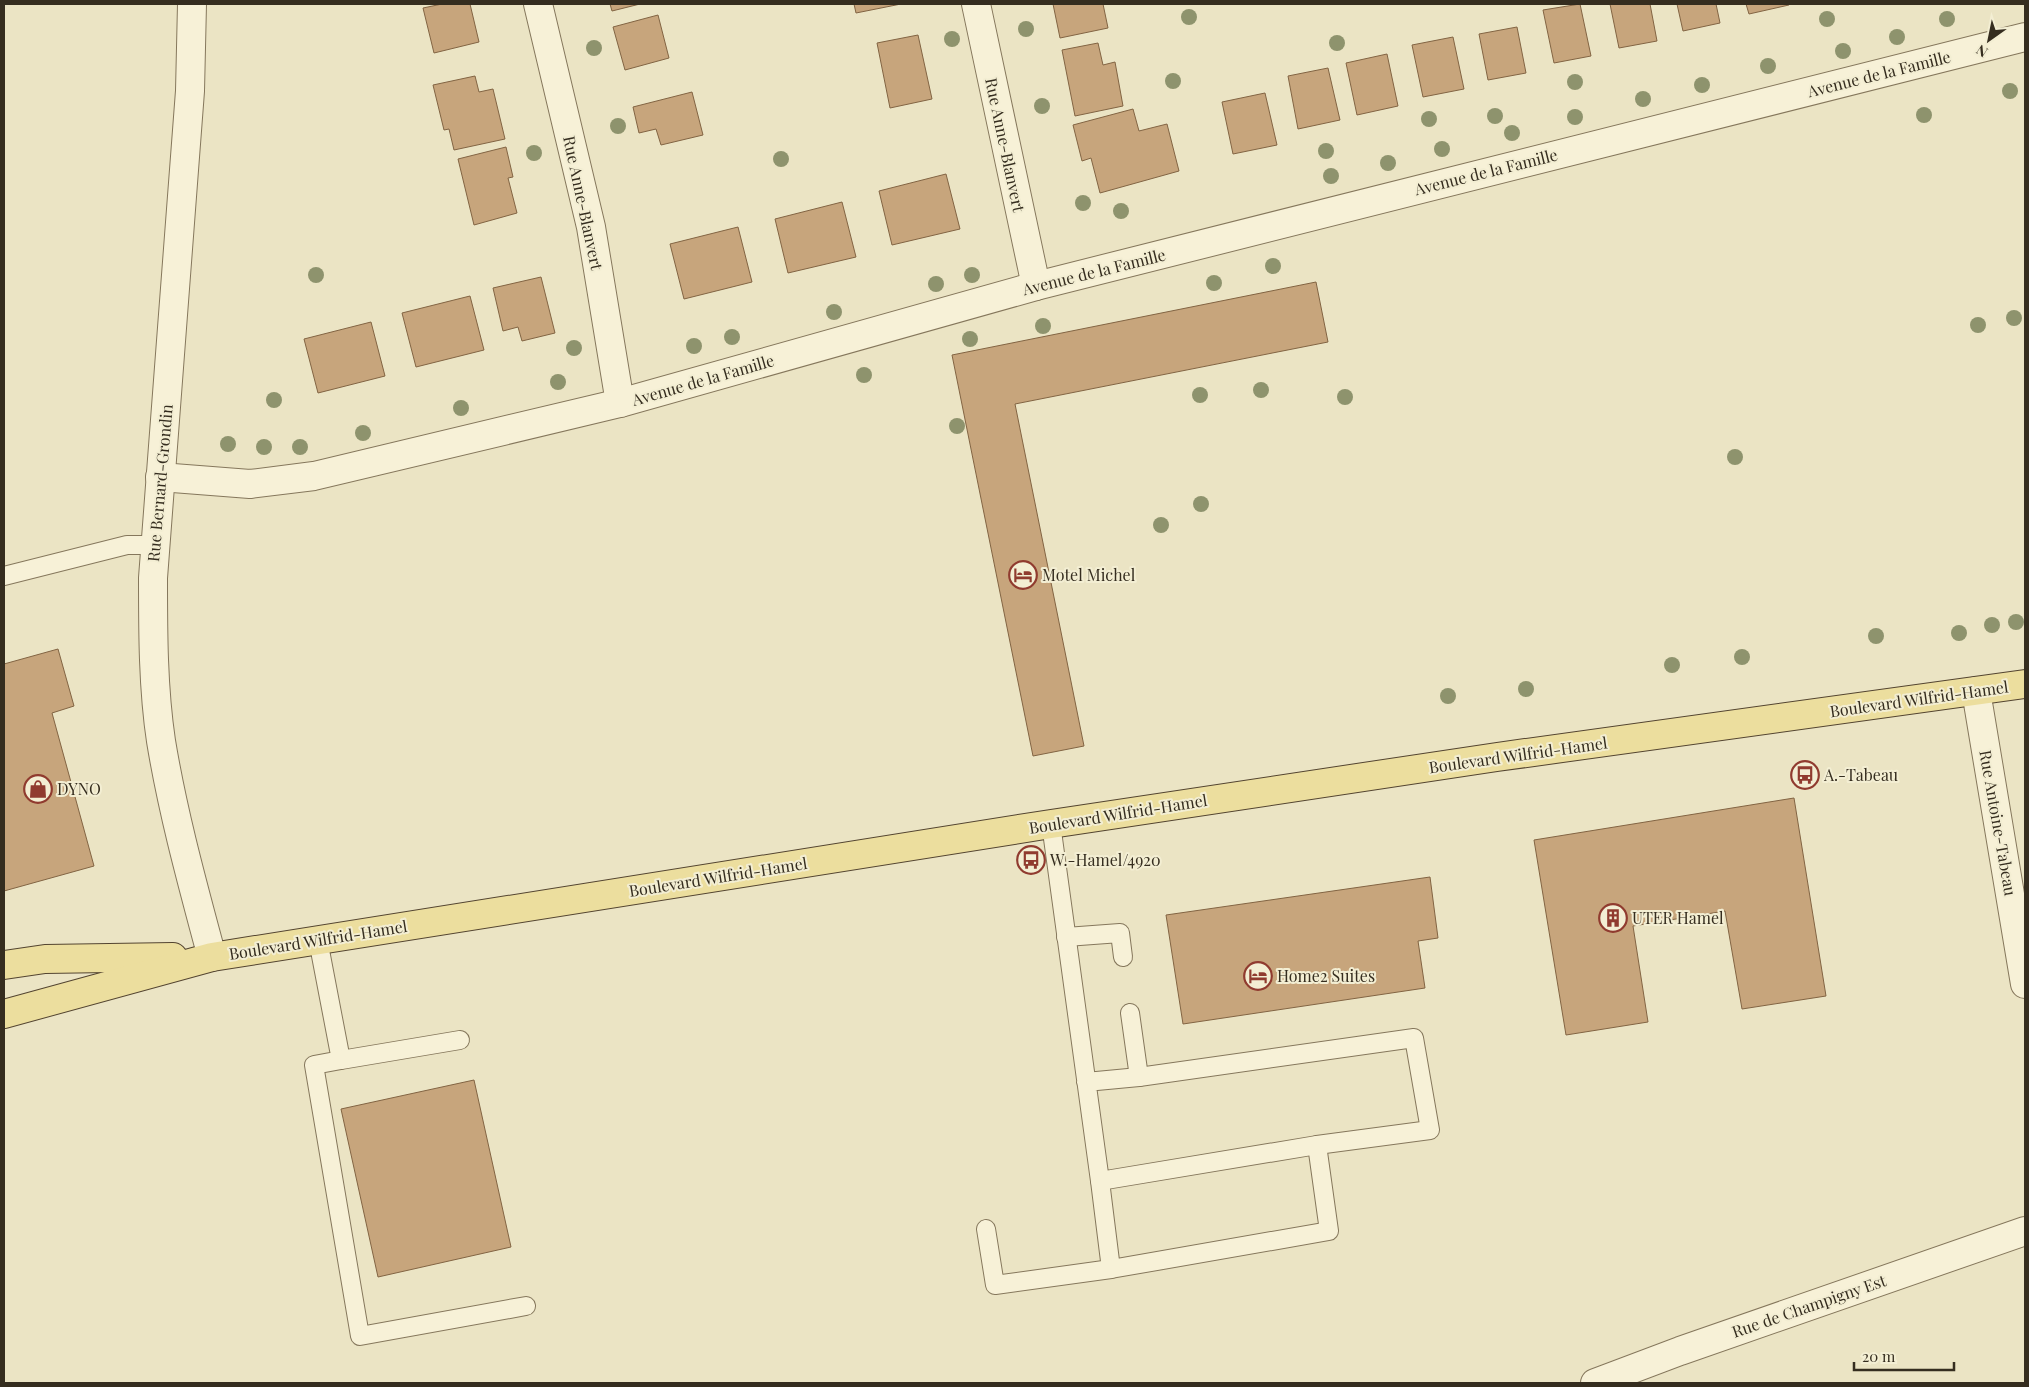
<svg xmlns="http://www.w3.org/2000/svg" width="2029" height="1387" font-family="'Playfair Display',serif">
<style>
.building{fill:#c7a57c;stroke:#826443}
.lines{fill:none;stroke-linecap:round;stroke-linejoin:round}
.service-casing{stroke:#85775c;stroke-width:20}
.minor-casing{stroke:#85775c;stroke-width:30}
.primary-casing{stroke:#534430;stroke-width:30}
.service{stroke:#f7f1d7;stroke-width:18}
.minor{stroke:#f7f1d7;stroke-width:28}
.primary{stroke:#ecde9e;stroke-width:28}
.tree{fill:#8e936d}
.labels{text-anchor:middle;stroke-width:4;stroke-linejoin:round;paint-order:stroke}
.street-label{font-size:16px;fill:#352d1f;stroke:#f3eed3}
.poi-label{font-size:16px;fill:#352d1f;stroke:#f3eed3;text-anchor:start}
</style>
<rect width="100%" height="100%" fill="#ebe4c4"/>
<g class="building">
<polygon points="442,4 470,4 479,42 434,53 423,8"/>
<polygon points="610,4 640,4 612,11"/>
<polygon points="854,4 901,4 856,13"/>
<polygon points="1053,4 1103,4 1108,28 1060,38"/>
<polygon points="1580,4 1591,56 1554,63 1543,10"/>
<polygon points="1610,4 1650,4 1657,41 1619,48"/>
<polygon points="1677,4 1716,4 1720,23 1683,31"/>
<polygon points="1746,4 1789,4 1789,5 1749,14"/>
<polygon points="658,15 669,58 625,70 613,27"/>
<polygon points="1517,27 1526,73 1488,80 1479,34"/>
<polygon points="918,35 932,99 890,108 877,43"/>
<polygon points="1453,37 1464,89 1423,97 1412,45"/>
<polygon points="1098,43 1103,65 1115,62 1123,106 1075,116 1062,50"/>
<polygon points="1387,54 1398,106 1357,115 1346,63"/>
<polygon points="1328,68 1340,120 1298,129 1288,76"/>
<polygon points="475,76 479,92 493,89 505,139 454,150 449,129 444,130 433,85"/>
<polygon points="692,92 703,135 661,145 656,129 639,133 633,107"/>
<polygon points="1265,93 1277,145 1233,154 1222,102"/>
<polygon points="1133,109 1139,131 1167,124 1179,171 1100,193 1091,158 1082,161 1073,125"/>
<polygon points="506,147 513,177 508,178 517,213 474,225 458,159"/>
<polygon points="946,174 960,229 892,245 879,191"/>
<polygon points="842,202 856,257 788,273 775,219"/>
<polygon points="738,227 752,282 684,299 670,244"/>
<polygon points="541,277 555,333 522,341 518,327 503,331 493,288"/>
<polygon points="1316,282 1328,342 1015,404 1084,746 1033,756 952,355"/>
<polygon points="470,296 484,350 416,367 402,313"/>
<polygon points="371,322 385,376 318,393 304,339"/>
<polygon points="58,649 74,706 52,713 94,866 4,891 4,664"/>
<polygon points="1794,798 1826,996 1742,1009 1725,911 1633,926 1648,1022 1566,1035 1534,840"/>
<polygon points="1430,877 1438,938 1418,941 1425,988 1183,1024 1166,915"/>
<polygon points="474,1080 511,1247 378,1277 341,1109"/>
</g>
<g class="lines">
<defs>
<g id="service">
<polyline points="4,576 127,545 155,545"/>
<path d="M1051,824C1067,943 1083,1062 1100,1181L1317,1145L1430,1130L1414,1038L1139,1077L1086,1082"/>
<polyline points="1066,937 1120,933 1123,957"/>
<polyline points="318,940 341,1060 314,1065 360,1336 526,1306"/>
<polyline points="1130,1013 1139,1077"/>
<polyline points="341,1060 460,1040"/>
<polyline points="1100,1181 1111,1269 1329,1231 1317,1145"/>
<polyline points="986,1229 995,1285 1111,1269"/>
</g>
<g id="minor">
<path d="M192,4L190,91L153,578C153,632 153,688 161,741C173,814 193,886 212,957"/>
<polyline points="538,4 591,227 620,403"/>
<polyline points="976,4 1036,286"/>
<polyline points="160,477 250,484 314,476 620,403 1036,286 2025,37"/>
<polyline points="1976,691 2025,984"/>
<polyline points="1595,1383 1680,1351 2025,1231"/>
</g>
<g id="primary">
<polyline points="4,965 45,959 173,957"/>
<polyline points="4,1014 212,957 1051,824 1497,757 2025,684"/>
</g>
</defs>
<use href="#service" class="service-casing"/>
<use href="#minor" class="minor-casing"/>
<use href="#primary" class="primary-casing"/>
<use href="#service" class="service"/>
<use href="#minor" class="minor"/>
<use href="#primary" class="primary"/>
</g>
<g class="tree">
<circle cx="1189" cy="17" r="8"/>
<circle cx="1827" cy="19" r="8"/>
<circle cx="1947" cy="19" r="8"/>
<circle cx="1026" cy="29" r="8"/>
<circle cx="1897" cy="37" r="8"/>
<circle cx="952" cy="39" r="8"/>
<circle cx="1337" cy="43" r="8"/>
<circle cx="594" cy="48" r="8"/>
<circle cx="1843" cy="51" r="8"/>
<circle cx="1768" cy="66" r="8"/>
<circle cx="1173" cy="81" r="8"/>
<circle cx="1575" cy="82" r="8"/>
<circle cx="1702" cy="85" r="8"/>
<circle cx="2010" cy="91" r="8"/>
<circle cx="1643" cy="99" r="8"/>
<circle cx="1042" cy="106" r="8"/>
<circle cx="1924" cy="115" r="8"/>
<circle cx="1495" cy="116" r="8"/>
<circle cx="1575" cy="117" r="8"/>
<circle cx="1429" cy="119" r="8"/>
<circle cx="618" cy="126" r="8"/>
<circle cx="1512" cy="133" r="8"/>
<circle cx="1442" cy="149" r="8"/>
<circle cx="1326" cy="151" r="8"/>
<circle cx="534" cy="153" r="8"/>
<circle cx="781" cy="159" r="8"/>
<circle cx="1388" cy="163" r="8"/>
<circle cx="1331" cy="176" r="8"/>
<circle cx="1083" cy="203" r="8"/>
<circle cx="1121" cy="211" r="8"/>
<circle cx="1273" cy="266" r="8"/>
<circle cx="316" cy="275" r="8"/>
<circle cx="972" cy="275" r="8"/>
<circle cx="1214" cy="283" r="8"/>
<circle cx="936" cy="284" r="8"/>
<circle cx="834" cy="312" r="8"/>
<circle cx="2014" cy="318" r="8"/>
<circle cx="1978" cy="325" r="8"/>
<circle cx="1043" cy="326" r="8"/>
<circle cx="732" cy="337" r="8"/>
<circle cx="970" cy="339" r="8"/>
<circle cx="694" cy="346" r="8"/>
<circle cx="574" cy="348" r="8"/>
<circle cx="864" cy="375" r="8"/>
<circle cx="558" cy="382" r="8"/>
<circle cx="1261" cy="390" r="8"/>
<circle cx="1200" cy="395" r="8"/>
<circle cx="1345" cy="397" r="8"/>
<circle cx="274" cy="400" r="8"/>
<circle cx="461" cy="408" r="8"/>
<circle cx="957" cy="426" r="8"/>
<circle cx="363" cy="433" r="8"/>
<circle cx="228" cy="444" r="8"/>
<circle cx="264" cy="447" r="8"/>
<circle cx="300" cy="447" r="8"/>
<circle cx="1735" cy="457" r="8"/>
<circle cx="1201" cy="504" r="8"/>
<circle cx="1161" cy="525" r="8"/>
<circle cx="2016" cy="622" r="8"/>
<circle cx="1992" cy="625" r="8"/>
<circle cx="1959" cy="633" r="8"/>
<circle cx="1876" cy="636" r="8"/>
<circle cx="1742" cy="657" r="8"/>
<circle cx="1672" cy="665" r="8"/>
<circle cx="1526" cy="689" r="8"/>
<circle cx="1448" cy="696" r="8"/>
</g>
<defs>
<symbol id="hotel-ring" viewBox="-11 -11 22 22"><circle r="9.5" fill="#f3eed3" stroke="#903b2f" stroke-width="1.5"/><path d="M-6-4.5h1.5V1H6V5H4.5V3h-9V5H-6ZM-4 0a1.8 1.8 0 1 1 3.6 0ZM.5 0V-2.5h3Q6-2.5 6 0Z" fill="#903b2f"/></symbol>
<symbol id="bus-ring" viewBox="-11 -11 22 22"><circle r="9.5" fill="#f3eed3" stroke="#903b2f" stroke-width="1.5"/><path d="M-5-6H5V4H4V6H2V4H-2V6H-4V4H-5ZM-3.5-4V0h7V-4ZM-3.5 1.2v1.5H-2V1.2ZM2 1.2v1.5H3.5V1.2Z" fill="#903b2f"/></symbol>
<symbol id="shop-ring" viewBox="-11 -11 22 22"><circle r="9.5" fill="#f3eed3" stroke="#903b2f" stroke-width="1.5"/><path d="M-5-2.5h2.3a2.7 3.5 0 0 1 5.4 0H5L5.5 6h-11ZM-1.5-2.5h3a1.5 2.3 0 0 0-3 0Z" fill="#903b2f"/></symbol>
<symbol id="building-ring" viewBox="-11 -11 22 22"><circle r="9.5" fill="#f3eed3" stroke="#903b2f" stroke-width="1.5"/><path d="M-4-6H4V6H1V3H-1V6H-4ZM-2.5-4.3h1.7v1.8h-1.7ZM.8-4.3h1.7v1.8H.8ZM-2.5-1h1.7V.8h-1.7ZM.8-1h1.7V.8H.8Z" fill="#903b2f"/></symbol>
</defs>
<g fill-rule="evenodd">
<use href="#hotel-ring" x="1007" y="559" width="32" height="32"/>
<use href="#bus-ring" x="1789" y="759" width="32" height="32"/>
<use href="#shop-ring" x="22" y="773" width="32" height="32"/>
<use href="#bus-ring" x="1015" y="844" width="32" height="32"/>
<use href="#building-ring" x="1597" y="902" width="32" height="32"/>
<use href="#hotel-ring" x="1242" y="960" width="32" height="32"/>
</g>
<g class="labels">
<g class="street-label">
<text transform="translate(1879 74) rotate(-14)" y="6">Avenue de la Famille</text>
<text transform="translate(1005 145) rotate(78)" y="6">Rue Anne-Blanvert</text>
<text transform="translate(1486 172) rotate(-14)" y="6">Avenue de la Famille</text>
<text transform="translate(583 203) rotate(78)" y="6">Rue Anne-Blanvert</text>
<text transform="translate(1094 272) rotate(-14)" y="6">Avenue de la Famille</text>
<text transform="translate(703 380) rotate(-16)" y="6">Avenue de la Famille</text>
<text transform="translate(160 483) rotate(-85)" y="6">Rue Bernard-Grondin</text>
<text transform="translate(1919 699) rotate(-8)" y="6">Boulevard Wilfrid-Hamel</text>
<text transform="translate(1518 755) rotate(-8)" y="6">Boulevard Wilfrid-Hamel</text>
<text transform="translate(1118 814) rotate(-9)" y="6">Boulevard Wilfrid-Hamel</text>
<text transform="translate(1998 823) rotate(80)" y="6">Rue Antoine-Tabeau</text>
<text transform="translate(718 877) rotate(-9)" y="6">Boulevard Wilfrid-Hamel</text>
<text transform="translate(318 940) rotate(-9)" y="6">Boulevard Wilfrid-Hamel</text>
<text transform="translate(1809 1306) rotate(-19)" y="6">Rue de Champigny Est</text>
</g>
<g class="poi-label">
<text x="1042" y="581">Motel Michel</text>
<text x="1824" y="781">A.-Tabeau</text>
<text x="57" y="795">DYNO</text>
<text x="1050" y="866">W.-Hamel/4920</text>
<text x="1632" y="924">UTER Hamel</text>
<text x="1277" y="982">Home2 Suites</text>
</g>
</g>
<rect width="2029" height="1387" fill="none" stroke="#352d1f" stroke-width="10"/>
<g transform="translate(1989 40) rotate(213)" stroke="#f3eed3" stroke-width="4" paint-order="stroke">
<path d="M0-4L9 19L0 12L-9 19Z" fill="#352d1f"/>
<text y="-8" font-size="14" font-weight="bold" text-anchor="middle" fill="#352d1f">N</text>
</g>
<path d="M1854 1362v8h100v-8" fill="none" stroke="#352d1f" stroke-width="2.5"/>
<text x="1862" y="1362" font-size="15" fill="#352d1f" stroke="#f3eed3" stroke-width="4" paint-order="stroke">20 m</text>
</svg>
